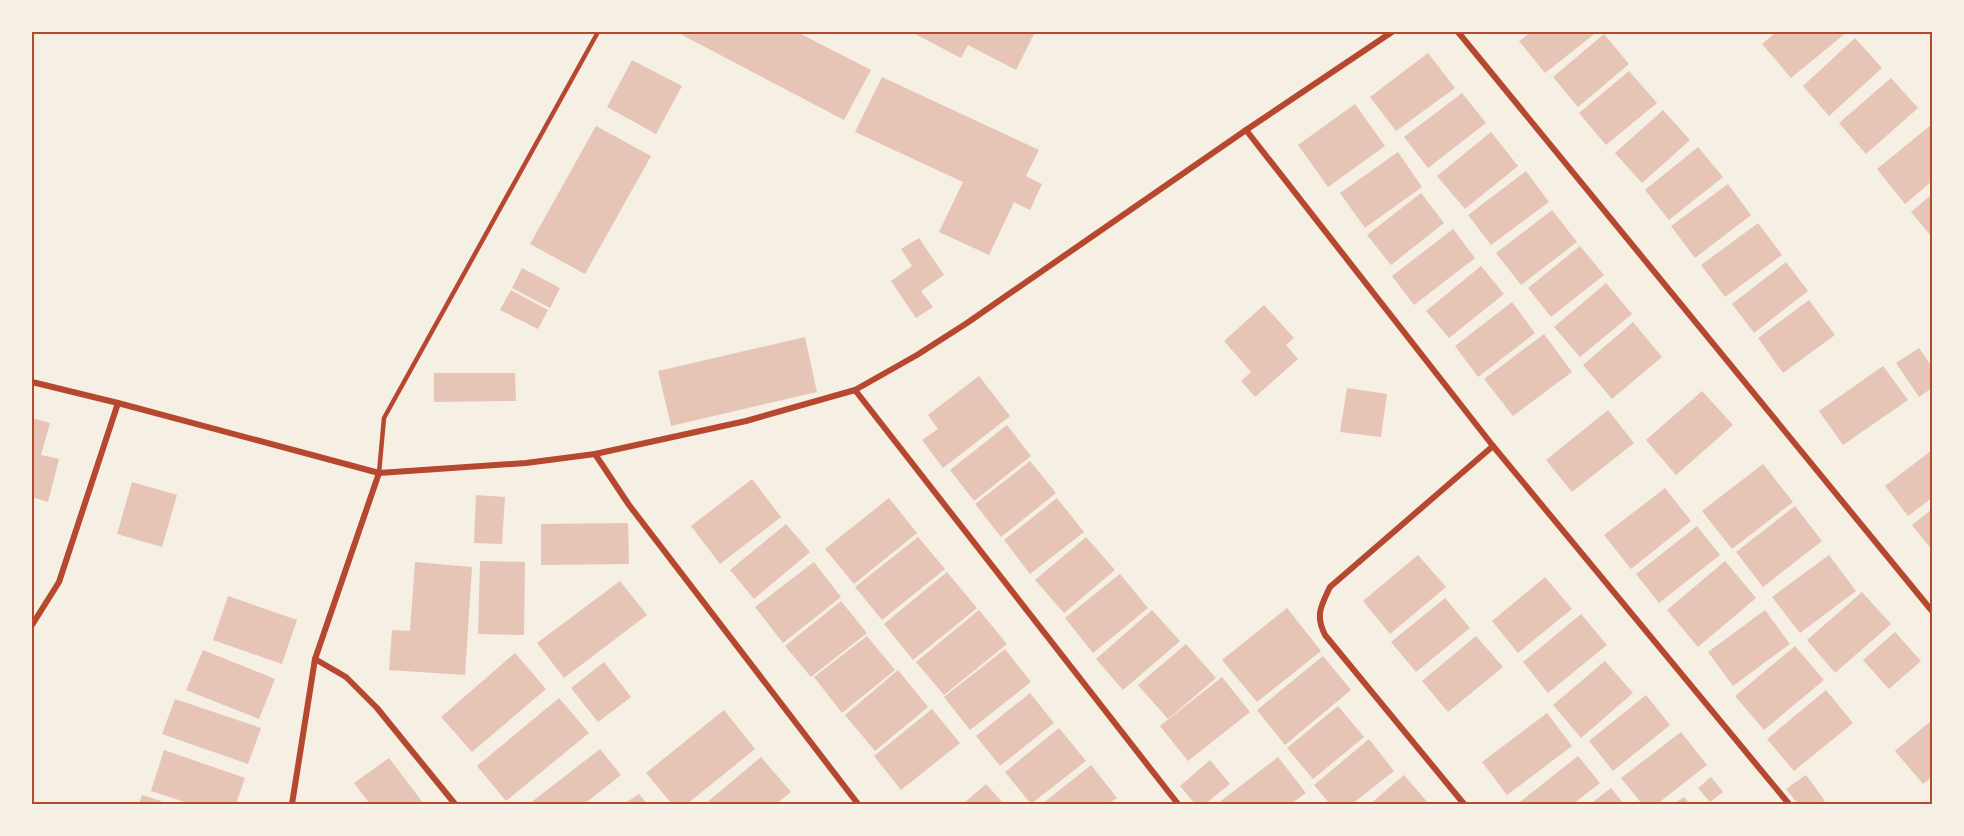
<svg xmlns="http://www.w3.org/2000/svg" width="1964" height="836" font-family="'PT Sans',sans-serif">
<style>
.building{fill:#e6c5b7}
.lines{fill:none;stroke-linecap:round;stroke-linejoin:round}
.service{stroke:#b5482f;stroke-width:4.5}
.minor{stroke:#b5482f;stroke-width:6}
.neatline{fill:none;stroke:#b5482f;stroke-width:2}
</style>
<rect width="100%" height="100%" fill="#f6efe4"/>
<g class="building">
<polygon points="684,32 797,32 871,70 844,120 682,35"/>
<polygon points="911,32 1035,32 1016,70 968,45 961,58"/>
<polygon points="1531,32 1597,32 1545,73 1519,41"/>
<polygon points="1776,32 1847,32 1791,78 1762,44"/>
<polygon points="1604,34 1629,64 1578,107 1553,77"/>
<polygon points="1855,38 1882,68 1829,116 1803,86"/>
<polygon points="1428,53 1455,88 1396,131 1370,97"/>
<polygon points="632,60 682,86 656,134 607,107"/>
<polygon points="1629,71 1657,103 1606,145 1579,113"/>
<polygon points="882,77 1039,150 1026,176 1042,184 1030,210 1014,202 989,255 939,232 963,182 855,132"/>
<polygon points="1891,78 1918,108 1866,154 1839,123"/>
<polygon points="1462,93 1486,123 1428,168 1404,137"/>
<polygon points="1355,104 1385,146 1328,187 1298,145"/>
<polygon points="1663,110 1690,140 1642,183 1615,153"/>
<polygon points="1932,124 1932,181 1905,204 1877,169"/>
<polygon points="596,126 651,156 585,274 530,244"/>
<polygon points="1491,132 1518,166 1465,209 1437,176"/>
<polygon points="1698,147 1723,177 1669,220 1645,190"/>
<polygon points="1398,152 1422,187 1365,228 1340,193"/>
<polygon points="1526,171 1549,202 1491,245 1468,215"/>
<polygon points="1728,184 1751,215 1695,258 1671,226"/>
<polygon points="1421,193 1444,223 1391,265 1367,235"/>
<polygon points="1932,194 1932,237 1911,212"/>
<polygon points="1552,210 1577,242 1521,285 1496,253"/>
<polygon points="1758,223 1782,255 1725,297 1701,265"/>
<polygon points="1453,229 1475,258 1414,305 1392,276"/>
<polygon points="919,238 944,275 921,291 933,307 916,318 891,281 912,266 901,249"/>
<polygon points="1580,246 1604,275 1551,317 1528,288"/>
<polygon points="1786,262 1808,291 1754,333 1732,304"/>
<polygon points="1481,266 1504,294 1449,338 1426,311"/>
<polygon points="522,268 560,288 550,308 512,288"/>
<polygon points="1606,283 1632,314 1580,357 1554,327"/>
<polygon points="511,290 548,310 538,329 500,310"/>
<polygon points="1809,300 1835,335 1783,373 1758,338"/>
<polygon points="1512,302 1535,333 1478,377 1455,346"/>
<polygon points="1264,305 1294,338 1286,345 1298,359 1255,397 1241,381 1251,372 1224,341"/>
<polygon points="1633,322 1662,357 1612,399 1583,365"/>
<polygon points="1544,334 1572,372 1513,416 1484,379"/>
<polygon points="805,337 817,392 671,426 658,371"/>
<polygon points="1919,348 1932,367 1932,388 1919,397 1896,363"/>
<polygon points="1883,366 1908,400 1843,445 1819,411"/>
<polygon points="434,373 515,373 516,401 434,402"/>
<polygon points="979,376 1010,416 943,468 922,440 938,429 928,415"/>
<polygon points="1347,388 1387,394 1381,437 1340,432"/>
<polygon points="1702,391 1733,425 1676,475 1646,440"/>
<polygon points="1608,410 1634,443 1572,492 1546,460"/>
<polygon points="32,418 50,423 41,455 59,459 48,502 32,497"/>
<polygon points="1007,425 1031,456 974,501 950,470"/>
<polygon points="1932,450 1932,498 1908,516 1885,486"/>
<polygon points="1030,461 1056,493 1001,537 975,504"/>
<polygon points="1763,464 1793,502 1732,549 1702,511"/>
<polygon points="752,479 781,517 720,564 691,526"/>
<polygon points="132,482 177,495 162,547 117,534"/>
<polygon points="1665,488 1691,521 1631,569 1604,535"/>
<polygon points="476,495 505,497 502,544 474,543"/>
<polygon points="889,498 917,533 854,584 825,549"/>
<polygon points="1057,498 1084,532 1030,574 1004,540"/>
<polygon points="1795,506 1822,541 1763,587 1736,552"/>
<polygon points="1932,509 1932,550 1912,525"/>
<polygon points="628,523 629,564 541,565 541,524"/>
<polygon points="786,524 810,552 754,599 730,570"/>
<polygon points="1697,526 1720,555 1659,603 1636,574"/>
<polygon points="918,537 945,569 882,620 855,587"/>
<polygon points="1086,537 1115,570 1064,613 1035,580"/>
<polygon points="1418,555 1446,587 1390,634 1363,601"/>
<polygon points="1829,555 1856,591 1800,633 1772,597"/>
<polygon points="480,561 525,562 524,635 478,634"/>
<polygon points="1725,561 1756,598 1698,647 1667,610"/>
<polygon points="415,562 472,567 465,675 389,670 392,630 410,631"/>
<polygon points="814,562 841,597 783,643 755,607"/>
<polygon points="947,572 977,608 913,660 884,624"/>
<polygon points="1120,574 1148,608 1093,653 1065,618"/>
<polygon points="1545,577 1572,609 1518,653 1492,621"/>
<polygon points="620,581 647,615 564,678 537,643"/>
<polygon points="1862,592 1891,624 1835,673 1807,640"/>
<polygon points="228,596 297,620 282,664 213,640"/>
<polygon points="1445,598 1470,628 1416,672 1391,642"/>
<polygon points="841,601 867,633 811,677 785,646"/>
<polygon points="1287,608 1321,651 1257,702 1222,660"/>
<polygon points="979,610 1007,644 944,695 916,662"/>
<polygon points="1152,610 1180,641 1123,690 1096,659"/>
<polygon points="1765,610 1790,644 1733,686 1708,652"/>
<polygon points="1581,614 1607,645 1548,693 1523,662"/>
<polygon points="1895,632 1921,661 1889,689 1863,660"/>
<polygon points="867,636 895,670 842,713 814,677"/>
<polygon points="1476,636 1503,667 1448,712 1422,681"/>
<polygon points="1186,644 1216,678 1168,719 1138,685"/>
<polygon points="1795,646 1824,680 1764,730 1735,696"/>
<polygon points="1005,649 1031,682 970,730 944,697"/>
<polygon points="203,650 275,679 259,719 186,690"/>
<polygon points="515,653 546,689 472,752 441,717"/>
<polygon points="1323,656 1351,690 1285,745 1257,710"/>
<polygon points="1605,661 1633,693 1581,738 1553,705"/>
<polygon points="604,662 631,697 598,722 571,688"/>
<polygon points="898,670 928,707 875,751 845,715"/>
<polygon points="1222,677 1250,712 1188,761 1160,726"/>
<polygon points="1826,690 1853,723 1794,771 1767,739"/>
<polygon points="1030,693 1054,723 1000,766 976,736"/>
<polygon points="1646,695 1670,725 1613,771 1589,741"/>
<polygon points="559,698 589,733 506,801 477,766"/>
<polygon points="175,699 261,728 248,764 162,734"/>
<polygon points="1338,706 1364,737 1313,779 1287,748"/>
<polygon points="932,709 960,743 901,790 874,756"/>
<polygon points="724,710 755,749 687,804 672,804 646,773"/>
<polygon points="1547,713 1572,746 1507,795 1482,762"/>
<polygon points="1932,720 1932,777 1923,784 1895,751"/>
<polygon points="1059,728 1086,761 1031,804 1005,772"/>
<polygon points="1681,732 1707,765 1657,804 1642,804 1621,778"/>
<polygon points="1369,739 1394,771 1352,804 1330,804 1314,785"/>
<polygon points="600,749 621,775 584,804 529,804"/>
<polygon points="164,750 245,778 236,804 191,804 151,791"/>
<polygon points="1578,756 1600,783 1573,804 1522,804 1520,802"/>
<polygon points="761,757 791,792 776,804 705,804"/>
<polygon points="1278,757 1306,793 1291,804 1217,804"/>
<polygon points="389,758 424,804 370,804 354,783"/>
<polygon points="1210,760 1230,784 1205,804 1195,804 1180,786"/>
<polygon points="1091,765 1117,798 1108,804 1042,804"/>
<polygon points="1404,775 1429,804 1370,804"/>
<polygon points="1806,775 1825,801 1819,804 1798,804 1786,789"/>
<polygon points="1711,777 1723,792 1710,802 1698,788"/>
<polygon points="986,784 1004,804 963,804"/>
<polygon points="1611,788 1624,804 1590,804"/>
<polygon points="639,794 647,804 624,804"/>
<polygon points="142,795 161,801 160,804 139,804"/>
<polygon points="1684,797 1690,804 1673,804"/>
</g>
<g class="lines">
<polyline class="service" points="379,473 384,418 598,32"/>
<g class="minor">
<polyline points="1458,32 1932,611"/>
<polyline points="1246,130 1493,446 1789,804"/>
<polyline points="32,382 118,403 379,473 315,659 292,804"/>
<polyline points="855,390 1178,804"/>
<polyline points="595,454 746,421 855,390 917,355 967,323 1246,130 1392,32"/>
<polyline points="379,473 526,463 595,454 629,505 858,804"/>
<polyline points="32,625 59,582 118,403"/>
<polyline points="315,659 346,677 377,708 455,804"/>
<path d="M1464,804L1325,635C1315,615 1321,606 1330,587L1493,446"/>
</g>
</g>
<rect width="1964" height="836" fill="none" stroke="#f6efe4" stroke-width="66"/>
<rect x="33" y="33" width="1898" height="770" class="neatline"/>
</svg>
